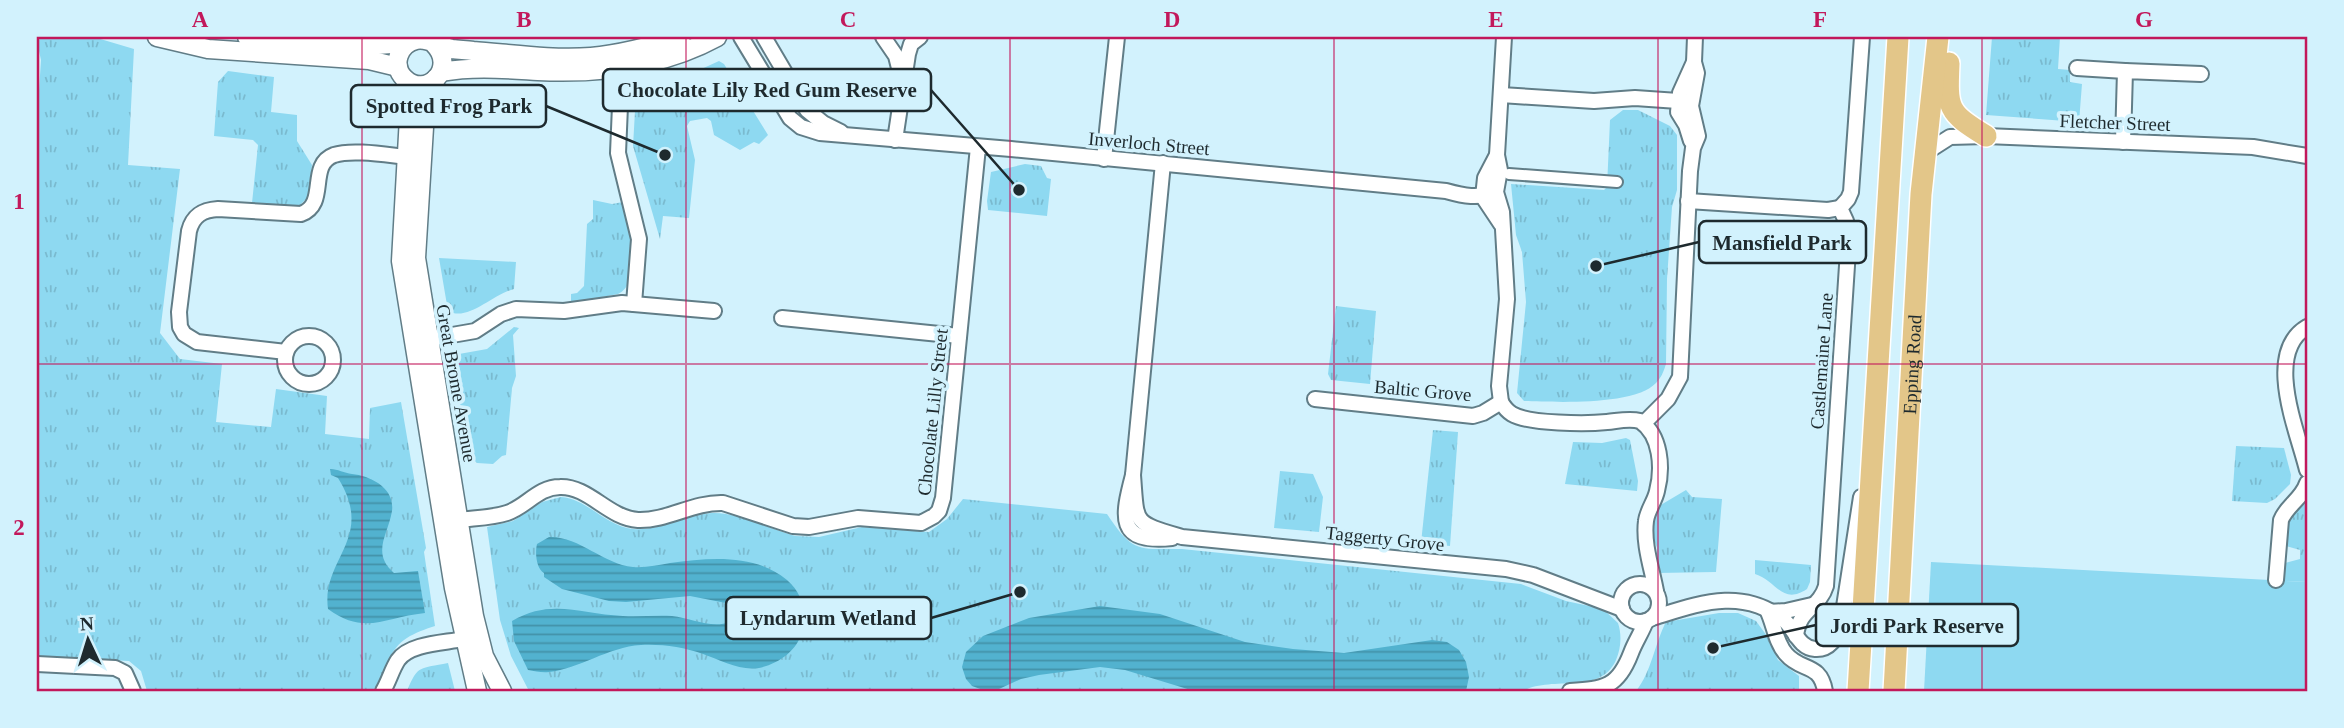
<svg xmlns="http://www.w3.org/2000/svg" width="2344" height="728" font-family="'Times New Roman',serif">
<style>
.grass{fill:#8ed9f1}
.park{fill:url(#park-tufts)}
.water{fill:url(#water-rules)}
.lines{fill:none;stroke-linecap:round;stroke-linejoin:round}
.pedestrian-casing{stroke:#617d87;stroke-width:14}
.minor-casing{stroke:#617d87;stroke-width:18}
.tertiary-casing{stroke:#617d87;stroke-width:21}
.primary-casing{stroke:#fff;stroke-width:24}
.pedestrian{stroke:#fff;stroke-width:10}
.minor{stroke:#fff;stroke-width:14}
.tertiary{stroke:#fff;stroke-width:18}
.primary{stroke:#e3c689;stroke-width:21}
.grid{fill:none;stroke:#c2185b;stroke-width:2;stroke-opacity:0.55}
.labels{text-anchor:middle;stroke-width:7;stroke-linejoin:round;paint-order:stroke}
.street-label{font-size:19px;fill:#1e2a2e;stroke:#d2f2fd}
.leader{fill:none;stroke:#1e2a2e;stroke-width:2.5}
.callout-dot{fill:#1e2a2e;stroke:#d2f2fd;stroke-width:2.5}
.callout{fill:#d2f2fd;stroke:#1e2a2e;stroke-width:2.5}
.callout-label{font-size:21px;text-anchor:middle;font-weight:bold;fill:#1e2a2e}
.neatline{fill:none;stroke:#c2185b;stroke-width:2.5}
.grid-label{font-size:23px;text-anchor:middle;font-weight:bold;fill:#c2185b}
</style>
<defs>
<pattern id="park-tufts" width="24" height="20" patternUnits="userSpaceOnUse" patternTransform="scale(1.75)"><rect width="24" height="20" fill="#8ed9f1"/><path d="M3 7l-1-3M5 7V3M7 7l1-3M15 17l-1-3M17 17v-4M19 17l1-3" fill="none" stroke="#7abacf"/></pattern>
<pattern id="water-rules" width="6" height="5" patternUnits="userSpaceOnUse" patternTransform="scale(1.75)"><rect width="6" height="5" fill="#52b2cf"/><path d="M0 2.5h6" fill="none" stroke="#4391a8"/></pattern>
</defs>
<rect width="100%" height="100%" fill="#d2f2fd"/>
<polygon class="grass" points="1931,562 2307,582 2307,691 1924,691"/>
<g class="park">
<path d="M42,37L97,38L134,49L128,165L180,169L160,333L180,359L222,364L216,422L271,427L276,389L327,396L325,434L369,439L370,408L401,402L426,548L424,552L435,626C414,633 397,639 388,662C383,673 381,682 372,691H147L141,671L129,661L37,656V121L41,60L37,42Z"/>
<polygon points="1992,37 2060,37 2058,69 2070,70 2070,82 2082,84 2079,122 1986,115"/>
<polygon points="719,61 724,64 768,135 759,144 754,142 740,150 714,135 711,121 707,118 690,121 687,126 695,160 689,218 663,216 660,239 633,146 636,94 640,88 697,71"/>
<polygon points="228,71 274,77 271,112 297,115 297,141 312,165 308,197 299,206 252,203 258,145 253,140 214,136 218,82"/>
<path d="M1623,110H1638L1670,126L1677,135V190L1672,207L1667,279L1666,364C1664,370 1662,377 1656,383C1634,406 1555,402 1524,401L1517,393L1526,302L1522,252L1516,235L1511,184L1604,190L1607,187L1610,120Z"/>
<polygon points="1025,164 1041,166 1047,178 1051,179 1047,216 988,210 987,201 991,172"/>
<path d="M593,200L612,204L623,202C629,223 644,282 618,294L571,303V294L577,293L584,286L587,224L593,219Z"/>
<path d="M439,258L516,262L514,289C491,295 468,322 448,311Z"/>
<polygon points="1336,306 1376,311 1370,384 1331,380 1328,374"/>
<polygon points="514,327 519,328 513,335 516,376 512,388 506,455 502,456 493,464 477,463 469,455 453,362 459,354 487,349"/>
<polygon points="1433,430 1458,432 1450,546 1421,543"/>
<polygon points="1626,438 1630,440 1638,481 1637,491 1565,484 1573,442 1602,443"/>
<polygon points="2236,446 2284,448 2291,475 2290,484 2275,499 2267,503 2232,501"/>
<polygon points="1280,471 1313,474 1323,497 1319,532 1274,528"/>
<polygon points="1686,490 1692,497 1722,499 1716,572 1657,573 1657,548 1651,531 1655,512 1659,506"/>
<path d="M561,497C588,499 605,526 633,529C661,531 685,515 712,513C737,512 770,529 795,536L819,537L862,527L929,532L947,519L963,499L1107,514C1133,553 1137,549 1182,549L1521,584L1566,601L1603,609L1618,623C1622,635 1621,648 1616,660C1600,696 1552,675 1523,691H529L511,656L500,620L487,527L513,521L542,502Z"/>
<path d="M2307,502V582L2284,581L2285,563L2300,559V550L2286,546C2288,523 2287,517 2307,502Z"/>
<path d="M1755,560L1811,565L1810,582L1807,589C1782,606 1776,580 1755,574Z"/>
<path d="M1719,613H1738L1756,621L1767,636L1778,660L1799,676V691H1636C1652,671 1654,645 1666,622Z"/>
<path d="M448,663L455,691H407C418,664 420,669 448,663Z"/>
</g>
<g class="water">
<path d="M330,469C338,469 344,473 352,474C371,476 395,488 392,511C388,535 371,553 394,573L418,571L425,613C385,617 365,636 328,609C321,558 376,539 338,478L331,475Z"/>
<path d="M549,537C579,536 603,564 633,567C645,568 658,565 670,563C709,558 754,553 787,580C803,594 807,612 802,632C797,651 778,664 759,668C739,671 721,660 703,654C683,647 662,644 641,645C608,647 579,669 549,672C542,673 535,671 528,670L514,641L512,621C551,598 581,614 623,616C639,617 656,615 672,616C691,618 711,629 730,622L733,616L726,603L690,596L626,602L609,601L562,589L544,577V573C536,568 535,553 537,544Z"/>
<polygon points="1100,606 1160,614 1245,642 1293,649 1344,653 1432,640 1447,642 1459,650 1466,662 1469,677 1466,691 1194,691 1125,670 1100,667 1039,675 1021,679 999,689 983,690 972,686 966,679 962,667 966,652 983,636 1029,618"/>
</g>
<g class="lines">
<defs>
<polyline id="pedestrian" points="1509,174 1617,182"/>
<g id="minor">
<path d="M741,37L790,118L801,127L820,133L1011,149L1446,191C1464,196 1478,199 1496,192"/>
<polyline points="764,37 807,110 823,123 841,132"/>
<polyline points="883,37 896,56 901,76"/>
<polyline points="2077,68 2125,71"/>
<polyline points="618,69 620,106 618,153 639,239 634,304"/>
<polyline points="1501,95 1594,101 1635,98 1678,101 1691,106"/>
<polyline points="895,140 908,54 911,44 920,37"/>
<polyline points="1691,141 1686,125 1678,112 1680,93 1694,62 1695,37"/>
<polyline points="2123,142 2125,71 2201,74"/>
<polyline points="1925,153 1950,137 1986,136 2253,147 2307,156"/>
<polyline points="1497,155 1485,178 1483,197 1501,224"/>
<polyline points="1104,159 1117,37"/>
<path d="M1163,163L1133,475C1122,517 1116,544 1172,538"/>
<polyline points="1688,201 1828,210 1840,208"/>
<polyline points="782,318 959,336"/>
<path d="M2307,327C2263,353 2298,432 2307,470"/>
<circle cx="309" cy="360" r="24"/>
<polyline points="429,339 475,331 501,314 516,309 564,311 622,303 714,311"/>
<path d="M286,352L197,342L184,334L180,327L179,312L189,231C193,215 203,210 218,209L301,214C329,204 307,165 334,155C352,149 387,155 407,157"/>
<path d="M1315,399L1473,416L1483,413L1501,402C1504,407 1507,411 1512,414C1529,424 1587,424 1607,422C1618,421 1629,418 1640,421C1661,435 1663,468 1657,491C1655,501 1647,511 1646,521C1643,544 1652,569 1656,591"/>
<polyline points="1501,402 1499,386 1507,299 1502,212 1496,192 1500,170 1497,155 1504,37"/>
<polyline points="1644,423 1668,399 1680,377 1690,171 1693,148 1698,136 1691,106 1697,73 1694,62"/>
<path d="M1133,475C1137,525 1132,522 1182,537L1506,569L1533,575L1622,609"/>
<path d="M459,520C474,518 492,518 507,513C526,507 538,487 560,487C589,486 608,518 638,520C667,521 693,502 723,503L793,526L809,527L858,518L921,523L934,516L939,511L943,498L978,147"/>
<path d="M2276,580L2281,520C2287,505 2302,499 2307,483"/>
<circle cx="1640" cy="603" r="19"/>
<path d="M1768,612C1774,625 1776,643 1786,654C1801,672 1820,662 1825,691"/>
<polyline points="1769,612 1786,611 1812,605"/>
<path d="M1652,618C1698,604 1742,586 1785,621C1795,630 1799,648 1815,649C1830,650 1836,638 1841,626L1861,497"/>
<path d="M1796,636C1799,608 1819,609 1826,586L1849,235L1846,221L1840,208L1848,199L1851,192L1862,37"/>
<polyline points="37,664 115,668 125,673 133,691"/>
<path d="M383,691C389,681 392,669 398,660C410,643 445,643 463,639"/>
<path d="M1570,691C1605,689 1618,687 1631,653C1635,642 1642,632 1646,621"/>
</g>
<g id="tertiary">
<polyline points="157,37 208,49 369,60 398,67"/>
<polyline points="247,37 376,45 408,43"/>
<path d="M434,44C458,68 426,100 404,78C391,65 399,44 416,40C428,37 440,47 452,49C459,50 466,50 473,51C512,54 553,60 591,57C622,54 652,46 681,37"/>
<path d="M441,72C474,66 505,69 538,71C600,74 662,67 717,37"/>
<polyline points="436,78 427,99 425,111 416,258 474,616 484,656 502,691"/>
<polyline points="405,79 410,99 401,261 454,588 477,691"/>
</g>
<g id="primary">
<path d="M1949,63C1947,109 1947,112 1986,136"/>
<polyline points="1858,691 1898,37"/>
<path id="s1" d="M1894,691L1921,194L1938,37"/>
</g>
</defs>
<use href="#pedestrian" class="pedestrian-casing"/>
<use href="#minor" class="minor-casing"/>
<use href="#tertiary" class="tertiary-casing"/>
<use href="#primary" class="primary-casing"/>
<use href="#pedestrian" class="pedestrian"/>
<use href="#minor" class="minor"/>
<use href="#tertiary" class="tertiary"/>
<use href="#primary" class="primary"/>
</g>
<path class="grid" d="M362,37V691M686,37V691M1010,37V691M1334,37V691M1658,37V691M1982,37V691M37,364H2307"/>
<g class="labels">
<g class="street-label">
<text transform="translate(2115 122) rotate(2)" y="7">Fletcher Street</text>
<text transform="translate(1149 143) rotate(5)" y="7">Inverloch Street</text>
<text transform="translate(1821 361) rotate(-86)" y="7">Castlemaine Lane</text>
<text dy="7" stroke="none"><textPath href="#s1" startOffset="327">Epping Road</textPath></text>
<text transform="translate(457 383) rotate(80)" y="7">Great Brome Avenue</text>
<text transform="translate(1423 390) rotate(5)" y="7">Baltic Grove</text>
<text transform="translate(932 412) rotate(-84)" y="7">Chocolate Lilly Street</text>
<text transform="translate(1385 538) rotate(6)" y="7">Taggerty Grove</text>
</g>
</g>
<path class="leader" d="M1019 190L931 90M665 155L546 106M1596 266L1699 242M1020 592L931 618M1713 648L1816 625"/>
<g class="callout-dot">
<circle cx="1019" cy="190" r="7"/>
<circle cx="665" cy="155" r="7"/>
<circle cx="1596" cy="266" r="7"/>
<circle cx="1020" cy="592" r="7"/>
<circle cx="1713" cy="648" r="7"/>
</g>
<g class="callout">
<rect x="603" y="69" width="328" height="42" rx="7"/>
<rect x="351" y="85" width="195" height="42" rx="7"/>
<rect x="1699" y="221" width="167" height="42" rx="7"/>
<rect x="726" y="597" width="205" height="42" rx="7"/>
<rect x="1816" y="604" width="202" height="42" rx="7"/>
</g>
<g class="callout-label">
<text x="767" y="97">Chocolate Lily Red Gum Reserve</text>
<text x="449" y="113">Spotted Frog Park</text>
<text x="1782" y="250">Mansfield Park</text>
<text x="828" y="625">Lyndarum Wetland</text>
<text x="1917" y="633">Jordi Park Reserve</text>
</g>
<rect width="2344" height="728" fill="none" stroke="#d2f2fd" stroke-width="77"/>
<g transform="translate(88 640) rotate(356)" stroke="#d2f2fd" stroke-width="5" paint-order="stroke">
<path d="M0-5L12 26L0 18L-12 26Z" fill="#1e2a2e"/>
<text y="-10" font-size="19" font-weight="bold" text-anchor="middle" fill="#1e2a2e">N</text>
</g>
<rect x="38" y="38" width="2268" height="652" class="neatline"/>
<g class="grid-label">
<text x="200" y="27">A</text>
<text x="524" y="27">B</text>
<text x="848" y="27">C</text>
<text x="1172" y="27">D</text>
<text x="1496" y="27">E</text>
<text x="1820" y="27">F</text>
<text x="2144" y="27">G</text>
<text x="19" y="209">1</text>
<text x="19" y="535">2</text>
</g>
</svg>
